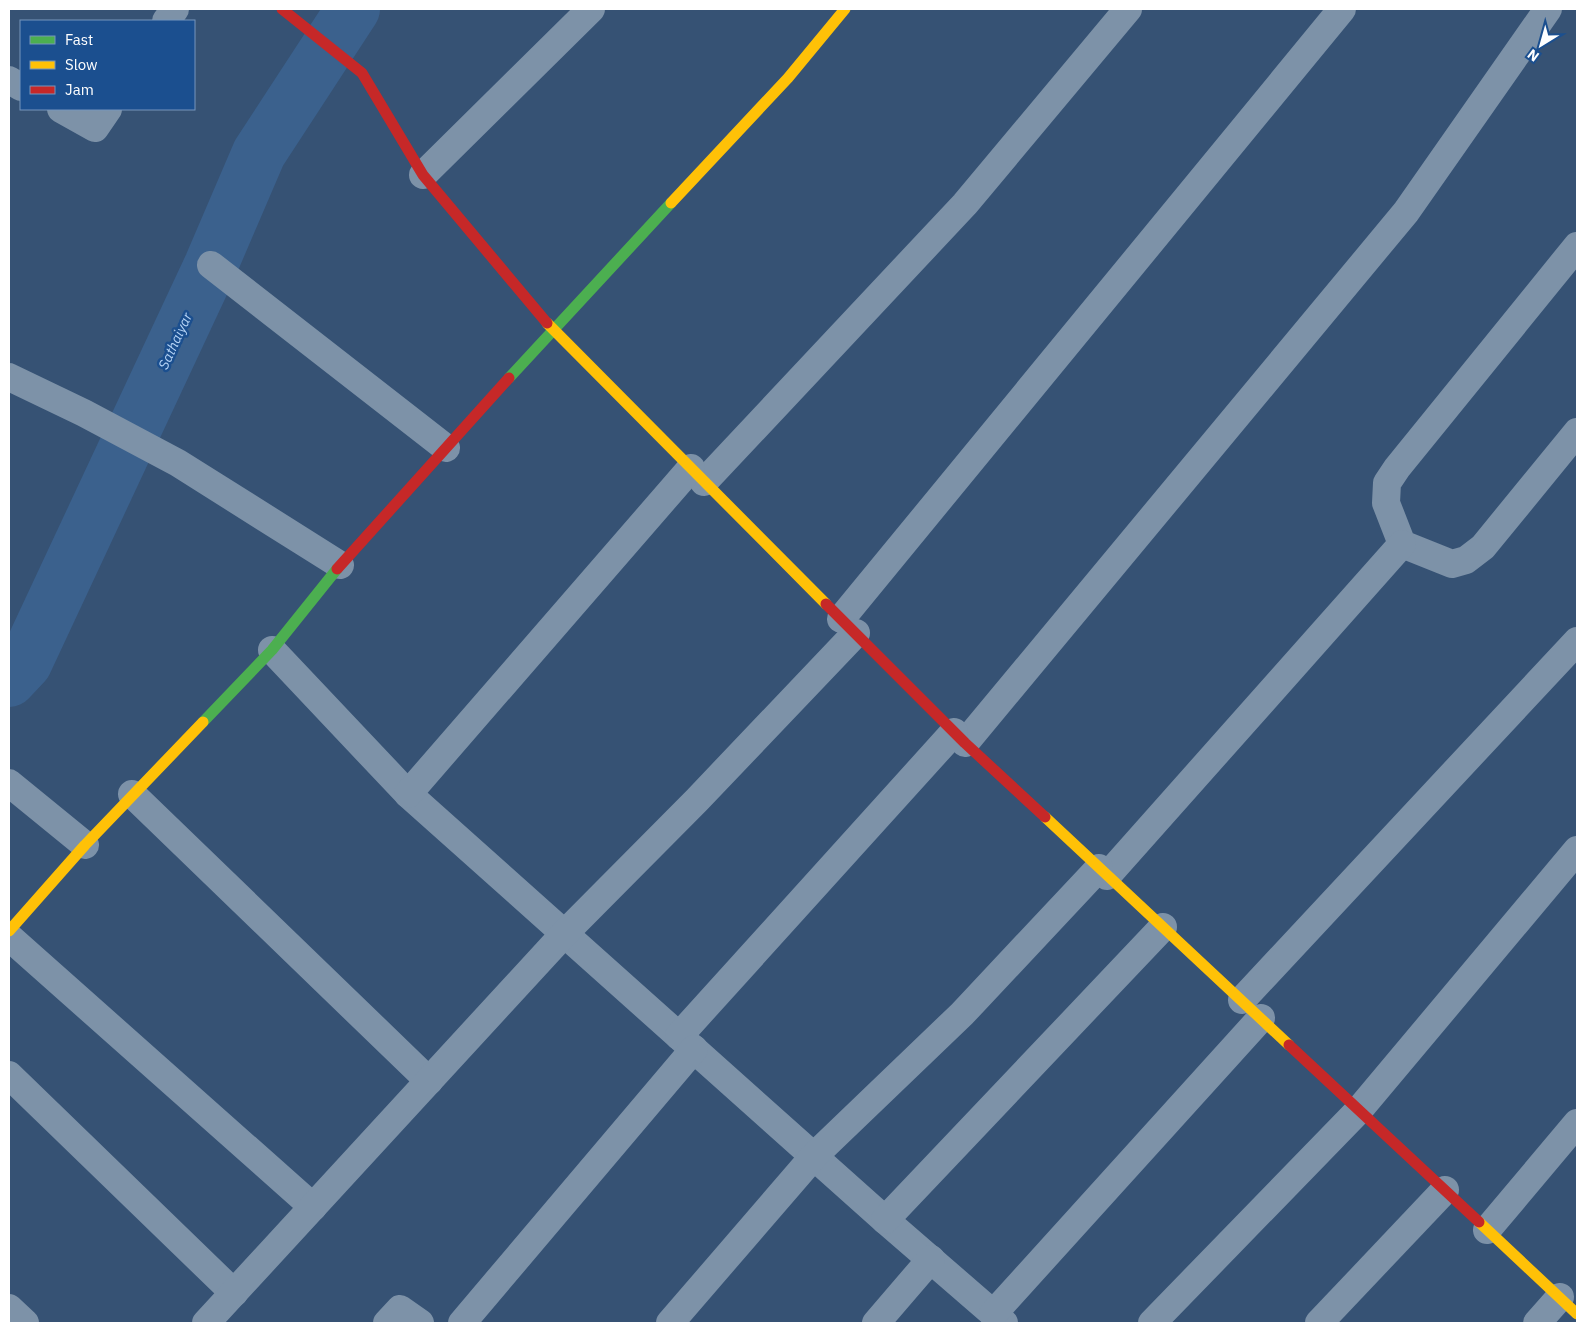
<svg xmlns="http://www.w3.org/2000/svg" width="1586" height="1332" font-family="'IBM Plex Sans',sans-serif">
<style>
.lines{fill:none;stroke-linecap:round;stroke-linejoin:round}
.river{stroke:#3b618d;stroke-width:54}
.street{stroke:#7d92a8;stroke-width:28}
.fast{stroke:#4caf50;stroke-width:11}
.slow{stroke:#ffc107;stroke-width:11}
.jam{stroke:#c62828;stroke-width:11}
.labels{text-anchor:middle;stroke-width:5;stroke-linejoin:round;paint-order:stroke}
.water-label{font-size:14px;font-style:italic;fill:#b5d3f5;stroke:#1b4f8f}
</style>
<rect width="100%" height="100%" fill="#365274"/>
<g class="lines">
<polyline class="river" points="9,680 25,663 211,265 259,153 353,9"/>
<g class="street">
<polyline points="166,21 175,9"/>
<polyline points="9,80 21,87"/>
<polyline points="61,109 95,128 108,109"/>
<polyline points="423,175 591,9"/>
<polyline points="1577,246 1397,468 1387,483 1386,503 1402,544 1452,564 1466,560 1483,547 1577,432"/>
<polyline points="211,265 446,448"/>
<polyline points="9,377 84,413 178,463 340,565"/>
<polyline points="704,482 965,204 1128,9"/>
<polyline points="841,619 1342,9"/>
<polyline points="272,650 408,794 885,1220 1004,1323"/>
<polyline points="965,743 1406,212 1548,9"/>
<polyline points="9,783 85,845"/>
<polyline points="132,794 429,1081"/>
<polyline points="408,794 691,468"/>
<polyline points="1107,876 1402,544"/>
<polyline points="9,937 313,1207"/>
<polyline points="1242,1000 1577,641"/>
<polyline points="679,1036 954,732"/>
<polyline points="9,1075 234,1293"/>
<polyline points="885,1220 1163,927"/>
<polyline points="1487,1230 1577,1123"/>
<polyline points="9,1308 25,1323"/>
<polyline points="993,1314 1261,1018"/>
<polyline points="206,1323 564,934 697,800 856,633"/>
<polyline points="387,1323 400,1309 420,1323"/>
<polyline points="462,1323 694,1049"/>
<polyline points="670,1323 814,1156 962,1014 1099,868"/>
<polyline points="876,1323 931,1259"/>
<polyline points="1152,1323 1359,1110 1577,850"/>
<polyline points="1319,1323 1445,1190"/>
<polyline points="1537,1323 1560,1297"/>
</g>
<g class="fast">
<polyline points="509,378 671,203"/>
<polyline points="203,722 272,650 337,569"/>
</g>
<g class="slow">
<polyline points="671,203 788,78 845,9"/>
<polyline points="547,323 826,604"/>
<polyline points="1045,817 1289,1045"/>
<polyline points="9,931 85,845 203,722"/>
<polyline points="1479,1222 1577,1314"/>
</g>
<g class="jam">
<polyline points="282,9 362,73 423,175 547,323"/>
<polyline points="337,569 509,378"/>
<polyline points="826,604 965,743 1045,817"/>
<polyline points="1289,1045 1479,1222"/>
</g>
</g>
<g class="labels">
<g class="water-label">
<text transform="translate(175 341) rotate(-65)" y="5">Sathaiyar</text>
</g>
</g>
<rect width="1586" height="1332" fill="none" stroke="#ffffff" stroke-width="20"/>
<rect x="20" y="20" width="175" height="90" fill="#1b4f8f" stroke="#7695bc"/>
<rect x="30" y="36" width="25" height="8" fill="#4caf50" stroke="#7695bc"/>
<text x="65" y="45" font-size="15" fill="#ffffff">Fast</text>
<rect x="30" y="61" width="25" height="8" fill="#ffc107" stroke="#7695bc"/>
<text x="65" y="70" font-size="15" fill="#ffffff">Slow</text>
<rect x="30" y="86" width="25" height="8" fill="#c62828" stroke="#7695bc"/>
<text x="65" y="95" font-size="15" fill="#ffffff">Jam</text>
<g transform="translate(1541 45) rotate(217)" stroke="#1b4f8f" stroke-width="4" paint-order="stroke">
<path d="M0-4L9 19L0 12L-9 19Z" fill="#ffffff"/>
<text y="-8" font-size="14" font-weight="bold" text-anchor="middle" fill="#ffffff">N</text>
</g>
</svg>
